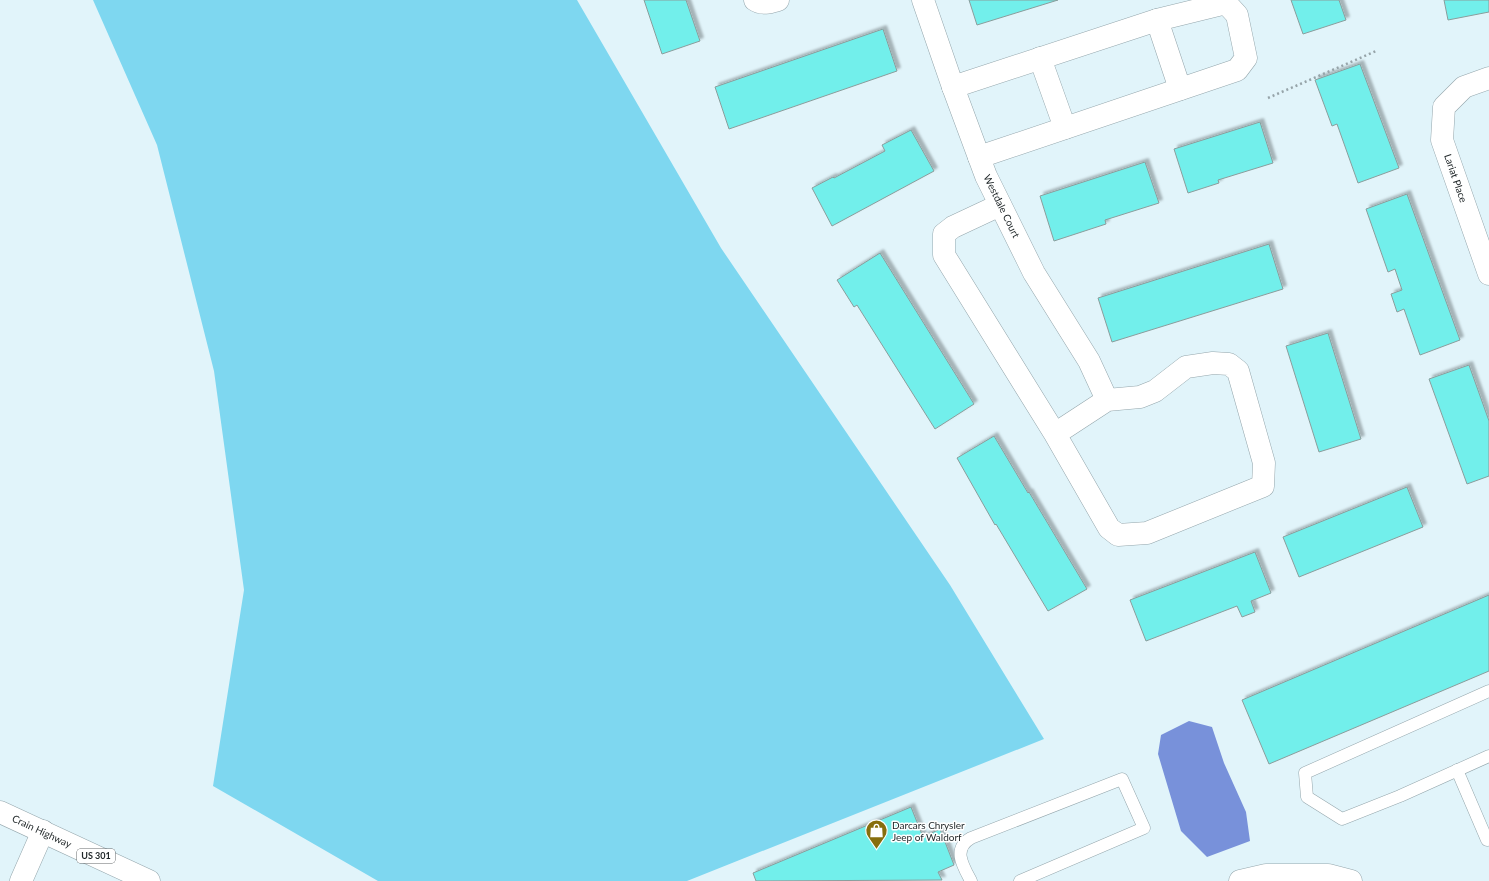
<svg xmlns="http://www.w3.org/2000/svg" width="1489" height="881" font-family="Lato,sans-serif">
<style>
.green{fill:#7ed7f0}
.water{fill:#7891da}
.building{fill:#72efeb;stroke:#8a9d9c;filter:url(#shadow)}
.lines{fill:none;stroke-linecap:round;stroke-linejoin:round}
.service-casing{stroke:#94a6ac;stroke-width:13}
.minor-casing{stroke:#94a6ac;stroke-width:23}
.trunk-casing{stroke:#94a6ac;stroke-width:23}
.path{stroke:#96a4a9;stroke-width:2.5;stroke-dasharray:2 3;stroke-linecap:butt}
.service{stroke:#fff;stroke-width:12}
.minor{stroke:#fff;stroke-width:22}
.trunk{stroke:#fff;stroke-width:22}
.labels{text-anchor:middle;stroke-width:3;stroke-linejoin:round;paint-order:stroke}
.shield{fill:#fff;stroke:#626668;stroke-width:1}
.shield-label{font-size:9px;font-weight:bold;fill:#1e2527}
.street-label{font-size:10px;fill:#1e2527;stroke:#fff}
.poi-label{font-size:10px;fill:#1e2527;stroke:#fff;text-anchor:start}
</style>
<defs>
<filter id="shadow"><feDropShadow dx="3.5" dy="-3.5" stdDeviation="1" flood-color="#0004"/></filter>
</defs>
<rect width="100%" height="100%" fill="#e1f4fa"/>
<polygon class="green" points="93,0 577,0 721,248 950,585 1044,739 687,881 378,881 213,786 244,590 214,371 157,145"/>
<polygon class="water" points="1189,721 1212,727 1224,763 1246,812 1250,841 1207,857 1181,831 1158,754 1161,735"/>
<g class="building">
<polygon points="644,0 686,0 700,41 662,54"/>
<polygon points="969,0 1058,0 977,25"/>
<polygon points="1291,0 1339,0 1346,20 1303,34"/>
<polygon points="1444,0 1489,0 1489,12 1448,20"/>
<polygon points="883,29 897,71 729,129 715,87"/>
<polygon points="1360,64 1399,168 1358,183 1337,124 1332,126 1315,80"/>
<polygon points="1260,122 1273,163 1218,180 1219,183 1188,193 1174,149"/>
<polygon points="911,130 934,171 832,226 812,188 833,177 834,178 885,151 882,145"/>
<polygon points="1145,162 1159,203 1105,220 1106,224 1054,241 1040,196"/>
<polygon points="1407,194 1460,340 1420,355 1404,309 1397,312 1391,294 1402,290 1395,269 1388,272 1366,209"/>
<polygon points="1269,244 1283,289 1112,342 1098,298"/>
<polygon points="880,253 974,404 935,429 857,305 854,307 837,280"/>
<polygon points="1328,333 1361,439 1319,452 1286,346"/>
<polygon points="1469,365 1489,421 1489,476 1467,484 1429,379"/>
<polygon points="994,436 1028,493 1029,492 1087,589 1048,611 996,524 995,525 957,458"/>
<polygon points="1407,487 1423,527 1299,577 1283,537"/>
<polygon points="1255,552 1271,593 1251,601 1255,612 1242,617 1237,606 1146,641 1130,600"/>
<polygon points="1489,595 1489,671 1269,764 1242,700"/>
<polygon points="911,807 923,837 940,829 954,865 938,872 942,880 756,881 753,873"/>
</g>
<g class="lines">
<defs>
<g id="service">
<polyline points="1489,691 1305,773 1307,797 1342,819 1400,796 1489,756"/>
<polyline points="1457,770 1487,840"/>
<path d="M971,881C963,866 952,849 971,838L1122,779L1144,828L1020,881"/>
</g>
<g id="minor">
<path d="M755,0C762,5 771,2 778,0"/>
<polyline points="923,0 953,87 986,176 1034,273 1089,361 1107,400"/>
<polyline points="1157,20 1180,89"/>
<polyline points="1040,58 1065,128"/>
<polyline points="1489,78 1464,87 1444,107 1442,140 1489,274"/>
<polyline points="953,87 1157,20 1226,3 1237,15 1246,58 1237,70 979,157"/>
<polyline points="1000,205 953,227 944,234 944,255 1055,434 1109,528 1118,535 1147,533 1263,486 1264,463 1238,371 1229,364 1213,363 1186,367 1155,391 1140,397 1107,400 1055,434"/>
<polyline points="1240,881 1266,875 1328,875 1351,881"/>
</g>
<g id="trunk">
<polyline points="0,812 149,881"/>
<polyline points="21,881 43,831"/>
</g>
</defs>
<use href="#service" class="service-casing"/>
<use href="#minor" class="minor-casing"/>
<use href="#trunk" class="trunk-casing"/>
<polyline class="path" points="1268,98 1376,51"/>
<use href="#service" class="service"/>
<use href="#minor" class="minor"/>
<use href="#trunk" class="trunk"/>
</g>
<defs>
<symbol id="shop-pin" viewBox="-11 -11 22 30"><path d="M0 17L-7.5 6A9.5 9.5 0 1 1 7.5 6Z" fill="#876e0d" stroke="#fff"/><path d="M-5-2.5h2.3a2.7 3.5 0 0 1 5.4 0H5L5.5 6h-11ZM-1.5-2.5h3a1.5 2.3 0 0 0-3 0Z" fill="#fff"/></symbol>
</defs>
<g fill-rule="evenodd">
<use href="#shop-pin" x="864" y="818" width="25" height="34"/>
</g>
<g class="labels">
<rect class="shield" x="77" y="849" width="38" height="14" rx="3"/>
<g class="shield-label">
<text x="96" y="859">US 301</text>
</g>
<g class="street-label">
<text transform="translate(1456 178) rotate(71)" y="4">Lariat Place</text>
<text transform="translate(1002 206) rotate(64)" y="4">Westdale Court</text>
<text transform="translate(42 831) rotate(25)" y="4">Crain Highway</text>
</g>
<g class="poi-label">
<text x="892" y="829">Darcars Chrysler<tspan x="892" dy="12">Jeep of Waldorf</tspan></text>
</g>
</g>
</svg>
